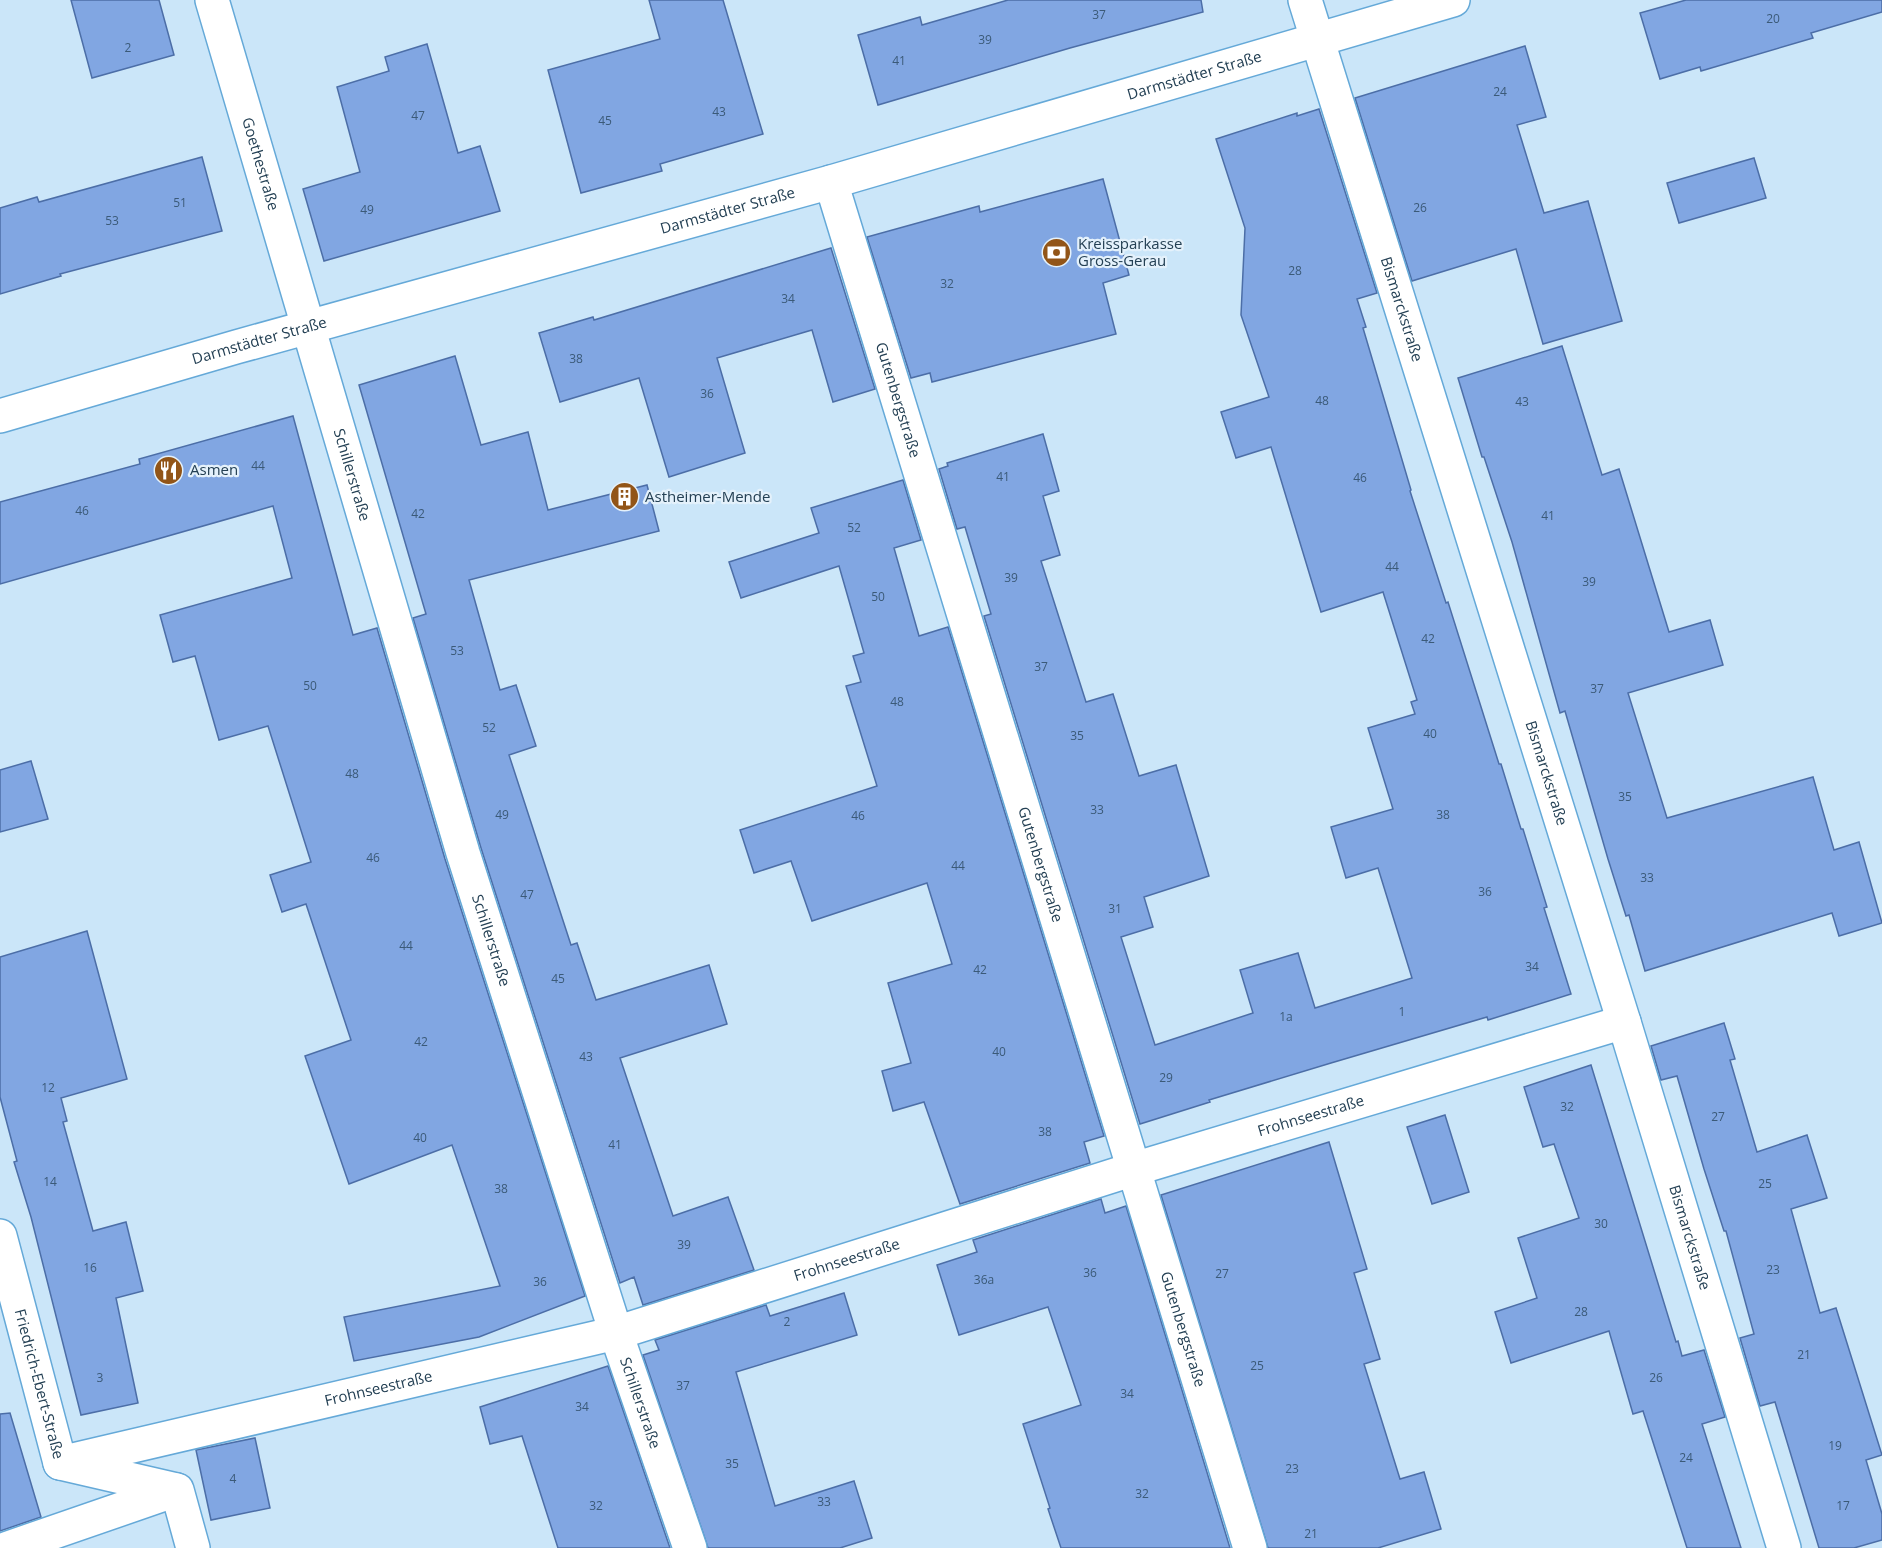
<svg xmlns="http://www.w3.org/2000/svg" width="1882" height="1548" font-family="'Open Sans',sans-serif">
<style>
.building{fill:#81a6e2;stroke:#4c6ea7;stroke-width:1.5}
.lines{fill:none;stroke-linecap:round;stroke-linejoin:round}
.minor-casing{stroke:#65a9d8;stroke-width:36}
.major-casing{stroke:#65a9d8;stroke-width:36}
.minor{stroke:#fff;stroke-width:33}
.major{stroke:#fff;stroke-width:33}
.labels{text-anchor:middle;stroke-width:4.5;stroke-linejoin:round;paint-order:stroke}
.number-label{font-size:12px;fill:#3b5a78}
.street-label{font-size:15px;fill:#244054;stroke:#e4f1fb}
.poi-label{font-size:15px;fill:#244054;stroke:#e4f1fb;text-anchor:start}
</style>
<rect width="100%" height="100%" fill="#cbe6f9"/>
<g class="building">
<polygon points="71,0 159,0 174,55 92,78"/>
<polygon points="649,0 723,0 763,134 660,164 662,171 581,193 548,70 660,39"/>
<polygon points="1008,0 1201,0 1203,12 1070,48 878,105 858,35 920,17 922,25"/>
<polygon points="1686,0 1882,0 1882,12 1811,33 1813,38 1701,71 1700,67 1660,79 1640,13"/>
<polygon points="427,44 458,153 480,146 500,211 324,261 303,189 360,172 337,87 389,71 385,57"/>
<polygon points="1525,46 1546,117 1517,125 1544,213 1588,201 1622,321 1543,344 1516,249 1412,281 1355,98"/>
<polygon points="1319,109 1377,293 1357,299 1366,327 1363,328 1411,490 1410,491 1446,603 1448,602 1499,764 1501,764 1521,829 1523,829 1547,907 1544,908 1571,994 1488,1020 1487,1017 1331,1063 1209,1100 1210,1102 1140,1124 984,616 991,614 965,527 957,529 939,469 948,466 947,463 1043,434 1059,491 1043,496 1060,555 1041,561 1086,702 1113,694 1139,776 1176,765 1209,876 1144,897 1153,927 1121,937 1155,1045 1253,1013 1240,970 1298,953 1315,1008 1412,978 1378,868 1346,878 1331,827 1393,809 1368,728 1415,714 1411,702 1417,700 1383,592 1321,612 1271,447 1236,458 1221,412 1269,397 1241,315 1245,228 1216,139 1297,113 1297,116"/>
<polygon points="202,157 222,231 60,274 61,276 0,294 0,208 37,197 39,202"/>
<polygon points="1754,158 1766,198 1679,223 1667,183"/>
<polygon points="1103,179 1129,275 1103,283 1116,334 932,382 930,373 911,378 867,237 979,206 980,212"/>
<polygon points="831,248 875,389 833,402 812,330 717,358 745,453 669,477 639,378 560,402 539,333 593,317 594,320"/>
<polygon points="1562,346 1602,475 1619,469 1669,632 1710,620 1723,665 1628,693 1667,818 1813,777 1834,850 1859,842 1882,923 1839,936 1832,913 1645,971 1629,915 1626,916 1608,859 1565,711 1560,713 1512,542 1484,457 1482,457 1458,378"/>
<polygon points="455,356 481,445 528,432 548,510 647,485 659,531 469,580 500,690 516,685 536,746 509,755 571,945 577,943 596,1000 709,965 727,1024 620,1058 673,1216 728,1197 754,1270 643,1305 634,1277 620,1283 481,848 413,618 426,614 359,385"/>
<polygon points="293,416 353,635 377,628 445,859 585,1296 479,1337 354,1361 344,1317 500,1286 452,1145 349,1184 305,1056 351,1040 306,904 282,912 270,875 311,862 268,726 219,740 195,656 173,662 160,615 292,578 273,506 0,584 0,502 140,464 139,459"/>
<polygon points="903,480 921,540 894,548 919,636 948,627 1104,1136 1084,1142 1090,1163 960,1204 924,1102 893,1111 882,1071 911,1063 888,983 952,964 927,883 812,921 791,861 754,873 740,830 877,786 846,686 861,682 853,656 864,653 839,566 741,598 729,562 819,533 811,508"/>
<polygon points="31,761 48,819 0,832 0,770"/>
<polygon points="87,931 127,1079 61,1098 67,1121 63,1122 93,1231 126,1222 143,1291 116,1298 138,1403 81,1415 31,1217 14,1162 17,1161 0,1097 0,957"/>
<polygon points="1724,1023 1735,1059 1730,1060 1757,1152 1807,1135 1827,1198 1791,1209 1820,1313 1836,1308 1882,1455 1866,1460 1882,1514 1882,1540 1854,1548 1819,1548 1775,1402 1760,1406 1740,1338 1754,1334 1726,1231 1724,1231 1704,1169 1677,1076 1661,1080 1651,1046"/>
<polygon points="1591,1065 1676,1342 1678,1341 1682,1356 1704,1350 1725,1417 1702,1424 1741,1548 1687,1548 1643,1411 1633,1414 1609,1331 1511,1363 1495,1312 1537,1298 1518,1238 1579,1218 1554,1144 1543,1147 1524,1087"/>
<polygon points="1445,1115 1469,1192 1432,1204 1407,1127"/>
<polygon points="1329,1142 1367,1269 1354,1273 1380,1359 1364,1364 1400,1479 1424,1472 1441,1529 1378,1548 1268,1548 1161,1195"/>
<polygon points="1101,1199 1105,1213 1126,1206 1230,1548 1061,1548 1048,1509 1050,1508 1023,1424 1081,1405 1048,1307 959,1335 937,1265 977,1252 973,1240"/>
<polygon points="844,1293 857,1335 736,1372 775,1506 854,1481 872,1538 840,1548 708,1548 643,1355 659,1350 655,1340 766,1305 770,1316"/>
<polygon points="608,1366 670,1548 558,1548 522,1436 490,1444 480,1407"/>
<polygon points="10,1413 41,1517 0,1531 0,1414"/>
<polygon points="255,1438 270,1508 211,1520 196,1450"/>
</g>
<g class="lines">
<defs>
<g id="minor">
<path id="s1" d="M212,0L463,853L616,1333L690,1548"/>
<path id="s2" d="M1305,0L1624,1022L1784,1548"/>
<path id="s3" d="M831,182L1250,1548"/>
<path id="s4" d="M0,1236L60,1463L177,1490L193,1548"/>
<path id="s5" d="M60,1463L616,1333L1134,1169L1624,1022"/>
<polyline points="8,1548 176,1490"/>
</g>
<g id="major">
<path id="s6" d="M0,416L236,347L831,182L1453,0"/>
</g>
</defs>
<use href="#minor" class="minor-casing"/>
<use href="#major" class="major-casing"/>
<use href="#minor" class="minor"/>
<use href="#major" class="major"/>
</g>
<defs>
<symbol id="bank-disc" viewBox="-11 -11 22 22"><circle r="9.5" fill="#925518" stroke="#e4f1fb"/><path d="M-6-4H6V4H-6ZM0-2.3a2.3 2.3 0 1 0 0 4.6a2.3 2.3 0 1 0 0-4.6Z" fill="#fff"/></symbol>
<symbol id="restaurant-disc" viewBox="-11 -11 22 22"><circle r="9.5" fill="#925518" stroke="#e4f1fb"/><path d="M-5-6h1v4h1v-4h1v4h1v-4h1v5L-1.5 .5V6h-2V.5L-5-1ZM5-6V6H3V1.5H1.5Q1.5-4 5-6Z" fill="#fff"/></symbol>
<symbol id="building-disc" viewBox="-11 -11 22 22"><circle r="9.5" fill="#925518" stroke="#e4f1fb"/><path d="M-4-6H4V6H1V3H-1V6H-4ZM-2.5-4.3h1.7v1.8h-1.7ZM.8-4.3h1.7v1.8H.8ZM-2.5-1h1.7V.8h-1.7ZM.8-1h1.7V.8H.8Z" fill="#fff"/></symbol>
</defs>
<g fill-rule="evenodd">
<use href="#bank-disc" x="1040" y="236" width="33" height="33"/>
<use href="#restaurant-disc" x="152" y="454" width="33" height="33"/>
<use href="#building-disc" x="608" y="480" width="33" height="33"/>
</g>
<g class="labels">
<g class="number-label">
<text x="1099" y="19">37</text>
<text x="1773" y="23">20</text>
<text x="985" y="44">39</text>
<text x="128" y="52">2</text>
<text x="899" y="65">41</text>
<text x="1500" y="96">24</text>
<text x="719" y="116">43</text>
<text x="418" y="120">47</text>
<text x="605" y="125">45</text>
<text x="180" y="207">51</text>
<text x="1420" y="212">26</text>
<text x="367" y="214">49</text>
<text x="112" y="225">53</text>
<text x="1295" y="275">28</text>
<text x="947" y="288">32</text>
<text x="788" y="303">34</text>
<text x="576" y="363">38</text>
<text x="707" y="398">36</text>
<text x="1322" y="405">48</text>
<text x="1522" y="406">43</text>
<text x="258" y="470">44</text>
<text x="1003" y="481">41</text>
<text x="1360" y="482">46</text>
<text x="82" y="515">46</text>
<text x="418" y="518">42</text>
<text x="1548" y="520">41</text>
<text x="854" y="532">52</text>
<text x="1392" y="571">44</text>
<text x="1011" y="582">39</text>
<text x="1589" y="586">39</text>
<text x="878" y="601">50</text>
<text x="1428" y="643">42</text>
<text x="457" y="655">53</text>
<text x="1041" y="671">37</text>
<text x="310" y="690">50</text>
<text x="1597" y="693">37</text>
<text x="897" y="706">48</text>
<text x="489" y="732">52</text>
<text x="1430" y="738">40</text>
<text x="1077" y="740">35</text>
<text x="352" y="778">48</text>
<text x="1625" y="801">35</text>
<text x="1097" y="814">33</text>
<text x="502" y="819">49</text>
<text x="1443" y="819">38</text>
<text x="858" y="820">46</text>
<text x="373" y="862">46</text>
<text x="958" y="870">44</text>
<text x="1647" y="882">33</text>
<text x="1485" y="896">36</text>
<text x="527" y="899">47</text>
<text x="1115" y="913">31</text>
<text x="406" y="950">44</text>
<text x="1532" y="971">34</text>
<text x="980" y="974">42</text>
<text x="558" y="983">45</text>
<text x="1402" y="1016">1</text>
<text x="1286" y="1021">1a</text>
<text x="421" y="1046">42</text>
<text x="999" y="1056">40</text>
<text x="586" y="1061">43</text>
<text x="1166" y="1082">29</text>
<text x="48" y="1092">12</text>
<text x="1567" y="1111">32</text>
<text x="1718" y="1121">27</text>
<text x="1045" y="1136">38</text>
<text x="420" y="1142">40</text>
<text x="615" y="1149">41</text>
<text x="50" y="1186">14</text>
<text x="1765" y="1188">25</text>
<text x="501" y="1193">38</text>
<text x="1601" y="1228">30</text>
<text x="684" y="1249">39</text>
<text x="90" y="1272">16</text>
<text x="1773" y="1274">23</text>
<text x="1090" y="1277">36</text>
<text x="1222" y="1278">27</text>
<text x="984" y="1284">36a</text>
<text x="540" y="1286">36</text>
<text x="1581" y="1316">28</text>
<text x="787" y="1326">2</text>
<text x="1804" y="1359">21</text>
<text x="1257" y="1370">25</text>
<text x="100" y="1382">3</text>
<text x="1656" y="1382">26</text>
<text x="683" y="1390">37</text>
<text x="1127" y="1398">34</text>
<text x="582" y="1411">34</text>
<text x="1835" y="1450">19</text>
<text x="1686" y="1462">24</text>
<text x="732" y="1468">35</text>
<text x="1292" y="1473">23</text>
<text x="233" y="1483">4</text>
<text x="1142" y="1498">32</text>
<text x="824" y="1506">33</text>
<text x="596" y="1510">32</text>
<text x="1843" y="1510">17</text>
<text x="1311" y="1538">21</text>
</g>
<g class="street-label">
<text dy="5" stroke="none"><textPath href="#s6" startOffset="1242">Darmstädter Straße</textPath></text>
<text dy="5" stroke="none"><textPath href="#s1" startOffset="171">Goethestraße</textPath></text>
<text dy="5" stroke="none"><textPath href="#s6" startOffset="756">Darmstädter Straße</textPath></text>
<text dy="5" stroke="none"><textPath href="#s2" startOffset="324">Bismarckstraße</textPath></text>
<text dy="5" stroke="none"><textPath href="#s6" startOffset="270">Darmstädter Straße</textPath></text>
<text dy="5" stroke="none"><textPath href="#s3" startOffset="228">Gutenbergstraße</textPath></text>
<text dy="5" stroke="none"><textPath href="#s1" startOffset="495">Schillerstraße</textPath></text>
<text dy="5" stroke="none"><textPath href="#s2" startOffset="810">Bismarckstraße</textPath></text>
<text dy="5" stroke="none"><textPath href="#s3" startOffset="714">Gutenbergstraße</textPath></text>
<text dy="5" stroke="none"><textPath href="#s1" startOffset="981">Schillerstraße</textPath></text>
<text dy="5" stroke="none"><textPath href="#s5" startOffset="1299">Frohnseestraße</textPath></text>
<text dy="5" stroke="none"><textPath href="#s2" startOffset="1296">Bismarckstraße</textPath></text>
<text dy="5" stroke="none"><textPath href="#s5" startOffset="813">Frohnseestraße</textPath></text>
<text dy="5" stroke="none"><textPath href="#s3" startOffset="1200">Gutenbergstraße</textPath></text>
<text dy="5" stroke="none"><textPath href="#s4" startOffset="153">Friedrich-Ebert-Straße</textPath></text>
<text dy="5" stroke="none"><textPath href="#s5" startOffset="327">Frohnseestraße</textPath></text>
<text dy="5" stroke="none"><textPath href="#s1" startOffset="1467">Schillerstraße</textPath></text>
</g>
<g class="poi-label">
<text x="1078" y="249">Kreissparkasse<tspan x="1078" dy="17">Gross-Gerau</tspan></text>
<text x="190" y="475">Asmen</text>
<text x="645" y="502">Astheimer-Mende</text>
</g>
</g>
</svg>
